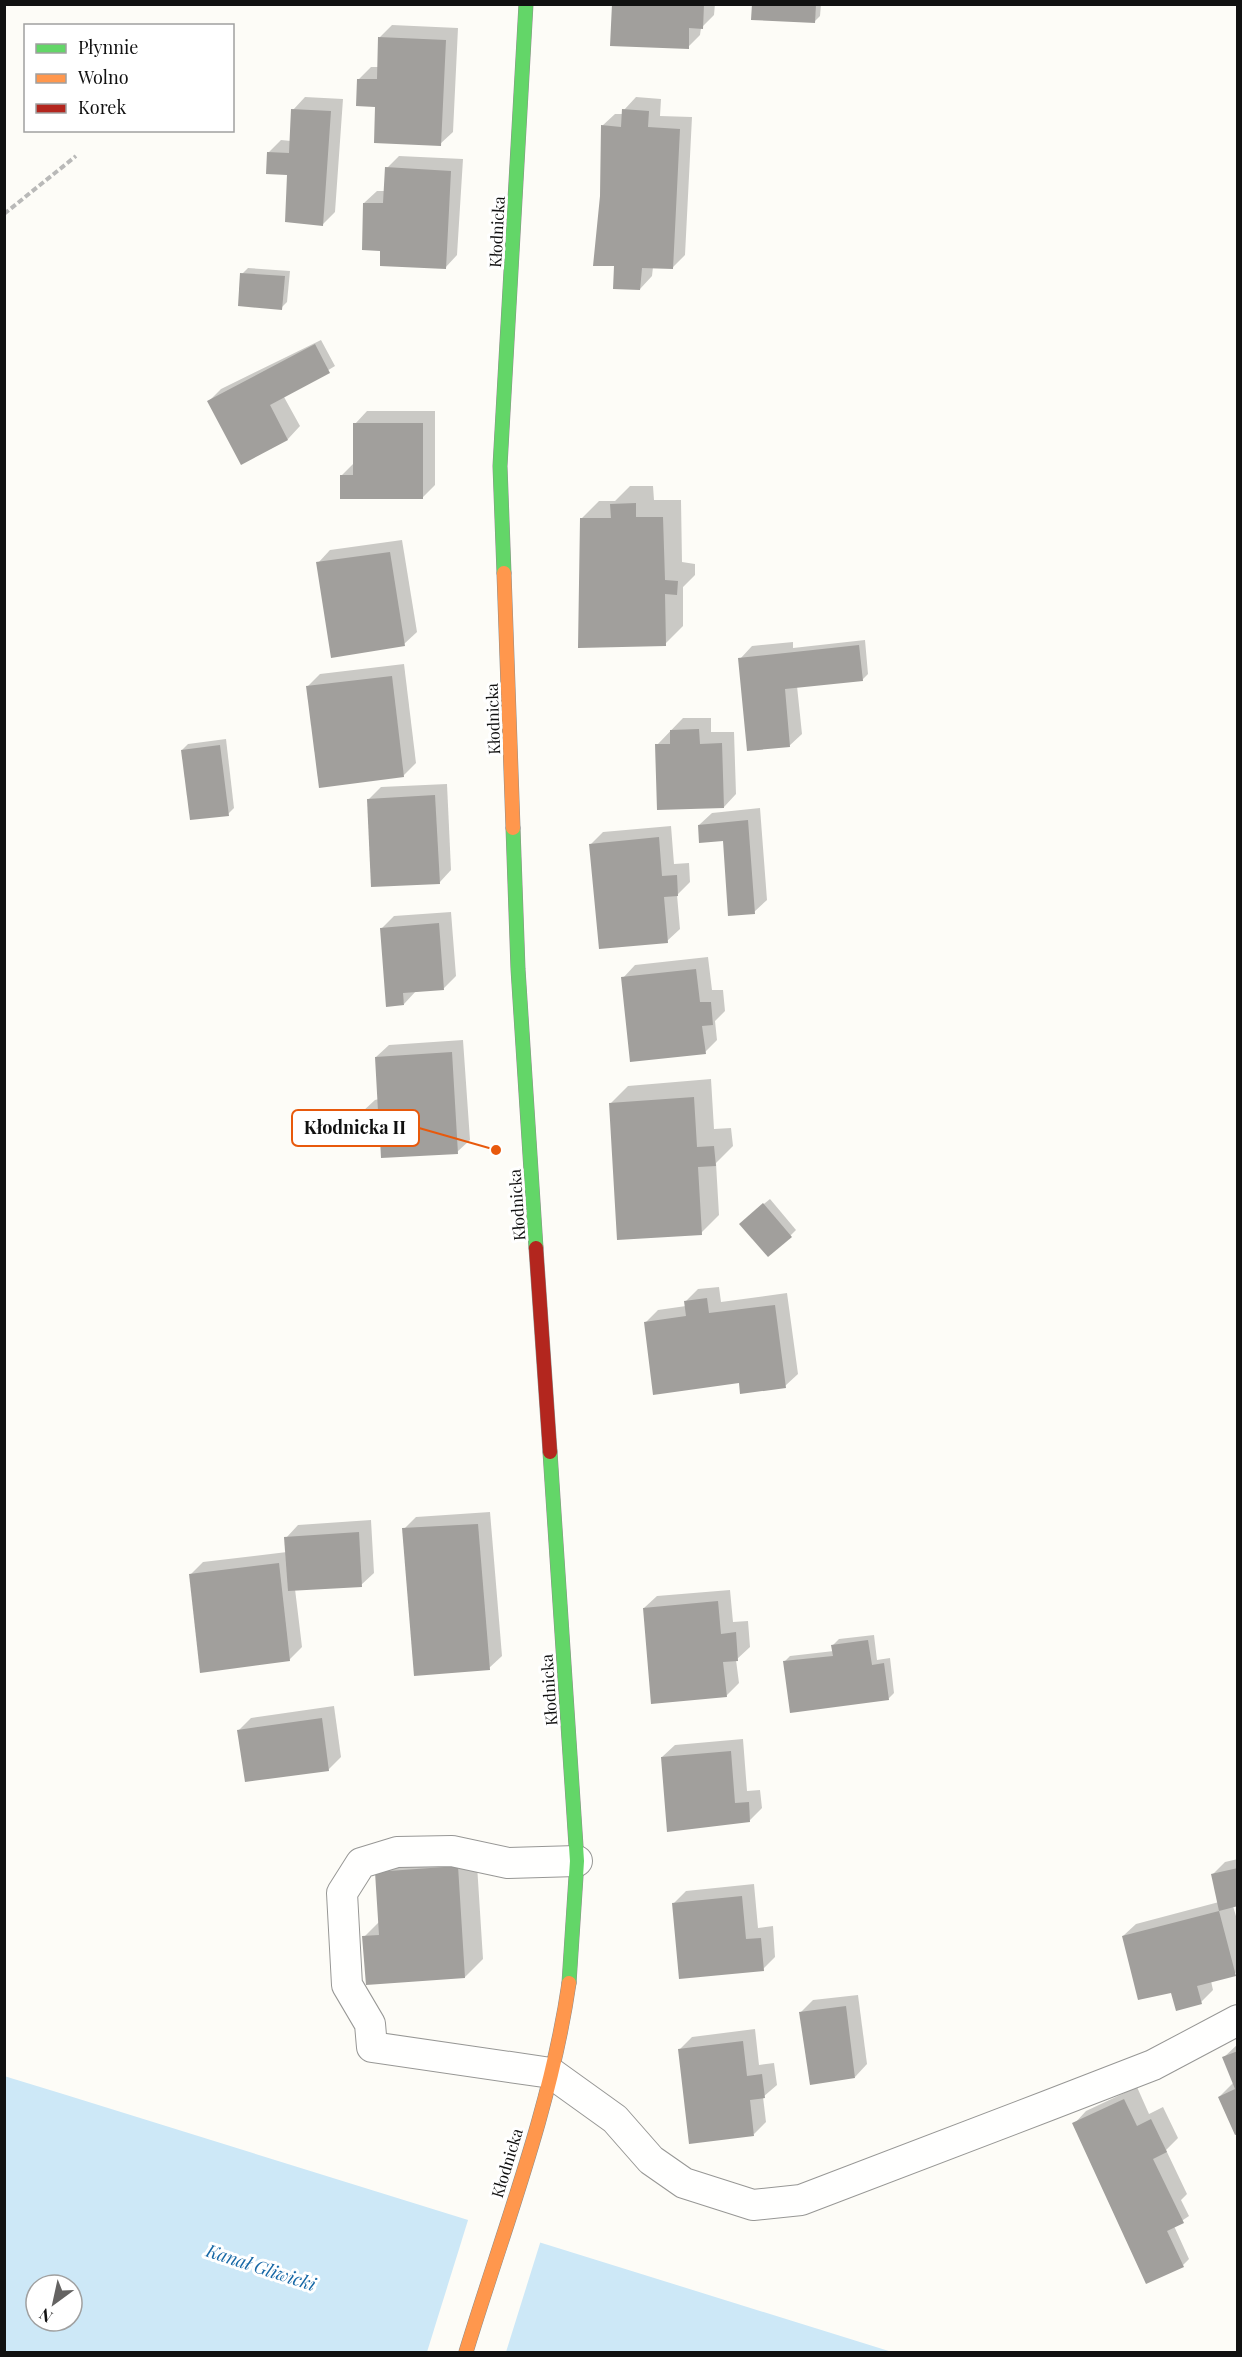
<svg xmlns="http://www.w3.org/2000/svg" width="1242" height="2357" font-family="'Playfair Display',serif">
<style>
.water{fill:#cde8f7;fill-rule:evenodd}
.pier{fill:#fdfcf7}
.shadow{fill:#0003}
.building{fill:#a19f9c}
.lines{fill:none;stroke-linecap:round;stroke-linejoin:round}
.lane-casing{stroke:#979795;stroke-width:32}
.fast-casing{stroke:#8e8d8b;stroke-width:15}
.slow-casing{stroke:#8e8d8b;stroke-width:15}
.jam-casing{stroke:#8e8d8b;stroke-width:15}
.path{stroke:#b9b9b8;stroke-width:4;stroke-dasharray:6 3;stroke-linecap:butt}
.lane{stroke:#fffffe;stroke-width:30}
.fast{stroke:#63d668;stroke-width:14}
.slow{stroke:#ff974d;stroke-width:14}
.jam{stroke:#b3261e;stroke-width:14}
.labels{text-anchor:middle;stroke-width:6;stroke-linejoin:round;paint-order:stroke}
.street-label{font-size:16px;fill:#111;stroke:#fff}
.water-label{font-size:18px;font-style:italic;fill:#1768a6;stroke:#fff}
.leader{fill:none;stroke:#e8590c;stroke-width:2}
.callout-dot{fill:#e8590c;stroke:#fff;stroke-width:2}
.callout{fill:#fff;stroke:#e8590c;stroke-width:2}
.callout-label{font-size:18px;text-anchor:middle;font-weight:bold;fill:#111}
</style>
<rect width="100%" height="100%" fill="#fdfcf7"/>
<path class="water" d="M4,2076L63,2094L892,2352H5ZM36,2285H72V2321H36Z"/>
<polygon class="pier" points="469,2217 541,2240 506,2352 427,2352"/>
<g class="shadow">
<polygon points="614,4 715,4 714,15 701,28 700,35 688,47"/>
<polygon points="754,4 821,4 820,16 814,22"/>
<polygon points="392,25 458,28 453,132 440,144 376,105 359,79 371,67 379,67 380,37"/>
<polygon points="305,97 343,99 335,212 323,224 289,174 268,153 281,140 291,141 293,110"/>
<polygon points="636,97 661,99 660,116 692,117 685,255 672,268 653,267 652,276 640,289 616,265 601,196 602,126 615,114 623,114 624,110"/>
<polygon points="399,156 463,159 457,255 445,268 364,203 377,191 385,191 387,168"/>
<polygon points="248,268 290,271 287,302 281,308 242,274"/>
<polygon points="321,340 335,366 284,397 300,426 288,439 241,463 209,401 221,389"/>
<polygon points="367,411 435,411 435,485 423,497 341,476 354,463 355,424"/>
<polygon points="630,486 653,486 654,500 681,500 682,562 695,564 695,575 683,587 683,626 665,644 581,519 599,501 615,501"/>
<polygon points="402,540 417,632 404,644 318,563 330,550"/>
<polygon points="865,640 868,674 862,680 797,686 802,734 789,746 740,659 752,646 793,642 793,648"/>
<polygon points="404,664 416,763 403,776 308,686 320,674"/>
<polygon points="683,718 711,718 711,732 734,732 736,794 724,807 657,745"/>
<polygon points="226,739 234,808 228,814 182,750 188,744"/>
<polygon points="447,784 451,870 439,883 368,800 381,787"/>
<polygon points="760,808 767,900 754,912 724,840 699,825 712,813"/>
<polygon points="671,826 674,864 689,863 690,882 677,895 680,929 667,941 591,844 603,832"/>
<polygon points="451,912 456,976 444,988 416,991 404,1004 382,928 394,916"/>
<polygon points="708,957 712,990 723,990 725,1011 715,1021 717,1040 705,1052 623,978 635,965"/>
<polygon points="463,1040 470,1140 457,1152 381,1137 362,1112 375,1100 379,1099 376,1057 389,1045"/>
<polygon points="711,1079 714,1129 731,1128 733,1146 716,1163 719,1215 701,1233 610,1104 628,1086"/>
<polygon points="770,1199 796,1230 790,1236 747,1218"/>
<polygon points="719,1287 721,1302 787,1293 798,1374 785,1386 740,1381 645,1323 658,1310 686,1306 685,1302 698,1289"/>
<polygon points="490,1512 502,1656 489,1668 404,1529 416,1517"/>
<polygon points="371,1520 374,1573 361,1585 295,1589 302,1647 289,1660 191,1574 203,1562 287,1552 286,1538 298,1525"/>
<polygon points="730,1590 733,1622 748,1621 750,1647 736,1660 739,1683 726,1696 644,1608 657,1596"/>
<polygon points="874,1635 877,1660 890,1658 894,1693 888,1699 784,1662 790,1656 834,1651 833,1645 839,1639"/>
<polygon points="334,1706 341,1757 328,1770 239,1730 251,1718"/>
<polygon points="743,1739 747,1791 760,1790 762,1808 750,1820 662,1757 675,1745"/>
<polygon points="476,1849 483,1959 465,1977 364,1937 380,1921 376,1872"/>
<polygon points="1238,1859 1238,1905 1233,1906 1238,1923 1238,1972 1211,1981 1213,1990 1201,2002 1172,1991 1123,1936 1136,1924 1219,1902 1212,1875 1225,1862"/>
<polygon points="754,1884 758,1928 773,1926 775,1957 763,1969 674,1903 686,1891"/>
<polygon points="858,1995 867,2064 855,2077 801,2012 813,2000"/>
<polygon points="755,2029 759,2065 774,2063 777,2085 763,2097 766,2122 754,2134 679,2050 692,2037"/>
<polygon points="1238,2044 1238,2133 1219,2097 1234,2082 1223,2058"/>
<polygon points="1137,2087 1149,2114 1163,2107 1178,2138 1166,2150 1187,2194 1181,2200 1189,2216 1174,2226 1189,2259 1183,2265 1074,2124 1086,2111"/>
</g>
<g class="building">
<polygon points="612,4 704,4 703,29 689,28 689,49 610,46"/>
<polygon points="752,4 816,4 815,23 751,20"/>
<polygon points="378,37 446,40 441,146 374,143 375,107 356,106 357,79 377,79"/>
<polygon points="291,109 331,111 323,226 285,222 287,175 266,174 267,152 289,153"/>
<polygon points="622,109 649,111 648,127 680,129 673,269 642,268 640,290 613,289 614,266 593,266 600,196 601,125 621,127"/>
<polygon points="385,167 451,171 446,269 380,266 380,251 362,250 363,203 383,203"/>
<polygon points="240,273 285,276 282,310 238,306"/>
<polygon points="315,344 330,373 270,405 288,440 241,465 207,401"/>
<polygon points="353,423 423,423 423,499 340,499 340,475 353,475"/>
<polygon points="636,503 636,517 663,517 665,580 678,581 677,595 665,594 666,646 578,648 580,518 611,518 610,504"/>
<polygon points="390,552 405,646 331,658 316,562"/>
<polygon points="859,645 863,681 785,689 790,747 747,751 738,658"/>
<polygon points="392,676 404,777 319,788 306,686"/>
<polygon points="699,729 700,744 722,743 724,808 657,810 655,744 670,744 670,730"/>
<polygon points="220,745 229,816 190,820 181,750"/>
<polygon points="435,795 440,884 371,887 367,799"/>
<polygon points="748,820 755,914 728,916 723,841 699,843 698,825"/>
<polygon points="659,837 662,876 677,875 678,896 664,897 668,943 599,949 589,844"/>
<polygon points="439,923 444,990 403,993 404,1005 386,1007 380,928"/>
<polygon points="696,969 700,1002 711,1002 713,1025 702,1026 706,1054 630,1062 621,977"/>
<polygon points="452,1052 458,1154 381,1158 380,1139 363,1140 361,1111 378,1111 375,1057"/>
<polygon points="694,1097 697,1147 714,1146 716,1166 698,1167 702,1235 617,1240 609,1103"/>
<polygon points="763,1203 792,1237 768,1257 739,1224"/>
<polygon points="707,1298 709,1313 775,1305 786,1388 740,1394 739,1383 653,1395 644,1322 686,1316 684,1301"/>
<polygon points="478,1524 490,1670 414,1676 402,1528"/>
<polygon points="359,1532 362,1587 288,1591 284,1537"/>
<polygon points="279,1563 290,1661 200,1673 189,1574"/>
<polygon points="718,1601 721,1634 736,1632 738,1661 723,1662 727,1697 651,1704 643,1608"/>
<polygon points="868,1640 872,1665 884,1663 889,1700 790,1713 783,1661 833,1656 831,1645"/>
<polygon points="322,1718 329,1771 245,1782 237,1730"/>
<polygon points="731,1751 735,1803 749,1802 750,1822 667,1832 661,1757"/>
<polygon points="458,1866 465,1978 366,1985 362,1936 379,1935 375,1872"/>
<polygon points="1238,1868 1238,1906 1219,1911 1211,1874"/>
<polygon points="742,1896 746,1939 761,1938 764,1971 679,1979 672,1903"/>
<polygon points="1219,1911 1236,1976 1197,1986 1202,2004 1176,2011 1171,1993 1138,2000 1122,1936"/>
<polygon points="846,2006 855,2078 810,2085 799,2012"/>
<polygon points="743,2041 747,2076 762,2074 765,2098 750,2100 754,2136 689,2144 678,2049"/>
<polygon points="1238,2051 1238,2134 1235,2135 1218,2097 1235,2089 1222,2057"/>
<polygon points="1124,2099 1137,2126 1151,2119 1167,2152 1153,2159 1184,2223 1167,2231 1184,2267 1146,2284 1072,2123"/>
</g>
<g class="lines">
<defs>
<polyline id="lane" points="577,1861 508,1863 452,1851 397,1852 361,1863 342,1893 347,1985 370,2024 372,2047 551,2073 615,2119 651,2160 684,2183 753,2205 801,2200 1047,2106 1153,2065 1238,2020"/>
<g id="fast">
<polyline points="504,573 500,466 526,4"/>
<polyline points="513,828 518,969 536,1248"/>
<polyline points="550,1452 577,1861 569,1983"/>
</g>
<g id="slow">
<polyline points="504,573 513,828"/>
<path d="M466,2352C503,2231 551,2108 569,1983"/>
</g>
<polyline id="jam" points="536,1248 550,1452"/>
</defs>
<use href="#lane" class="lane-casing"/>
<use href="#fast" class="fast-casing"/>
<use href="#slow" class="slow-casing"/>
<use href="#jam" class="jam-casing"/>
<polyline class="path" points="4,214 76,156"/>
<use href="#lane" class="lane"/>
<use href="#fast" class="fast"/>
<use href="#slow" class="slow"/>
<use href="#jam" class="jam"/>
</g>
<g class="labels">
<g class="street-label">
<text transform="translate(497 232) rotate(-87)" y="6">Kłodnicka</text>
<text transform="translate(493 719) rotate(-92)" y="6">Kłodnicka</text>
<text transform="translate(517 1205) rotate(-94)" y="6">Kłodnicka</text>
<text transform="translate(549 1690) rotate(-94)" y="6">Kłodnicka</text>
<text transform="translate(507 2163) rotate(-73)" y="6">Kłodnicka</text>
</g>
<g class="water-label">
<text transform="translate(261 2268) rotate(18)" y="6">Kanał Gliwicki</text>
</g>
</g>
<path class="leader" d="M496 1150L419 1128"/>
<circle class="callout-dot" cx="496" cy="1150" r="6"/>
<rect class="callout" x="292" y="1110" width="127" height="36" rx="6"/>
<g class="callout-label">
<text x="355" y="1134">Kłodnicka II</text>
</g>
<rect width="1242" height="2357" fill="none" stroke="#111111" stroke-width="12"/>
<rect x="24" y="24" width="210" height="108" fill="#ffffff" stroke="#a0a0a0" stroke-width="1.5"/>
<rect x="36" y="44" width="30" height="9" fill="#63d668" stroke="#a0a0a0" stroke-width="1.5"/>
<text x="78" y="54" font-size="18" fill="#111111">Płynnie</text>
<rect x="36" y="74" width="30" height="9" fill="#ff974d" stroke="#a0a0a0" stroke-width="1.5"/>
<text x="78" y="84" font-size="18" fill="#111111">Wolno</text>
<rect x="36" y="104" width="30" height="9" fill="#b3261e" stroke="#a0a0a0" stroke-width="1.5"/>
<text x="78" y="114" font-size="18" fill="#111111">Korek</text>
<g transform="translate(54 2303) rotate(213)"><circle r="28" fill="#ffffff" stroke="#a0a0a0" stroke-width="1.5"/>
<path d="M0-4.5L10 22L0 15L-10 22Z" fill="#646362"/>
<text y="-9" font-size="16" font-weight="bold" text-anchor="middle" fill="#111111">N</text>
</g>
</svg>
